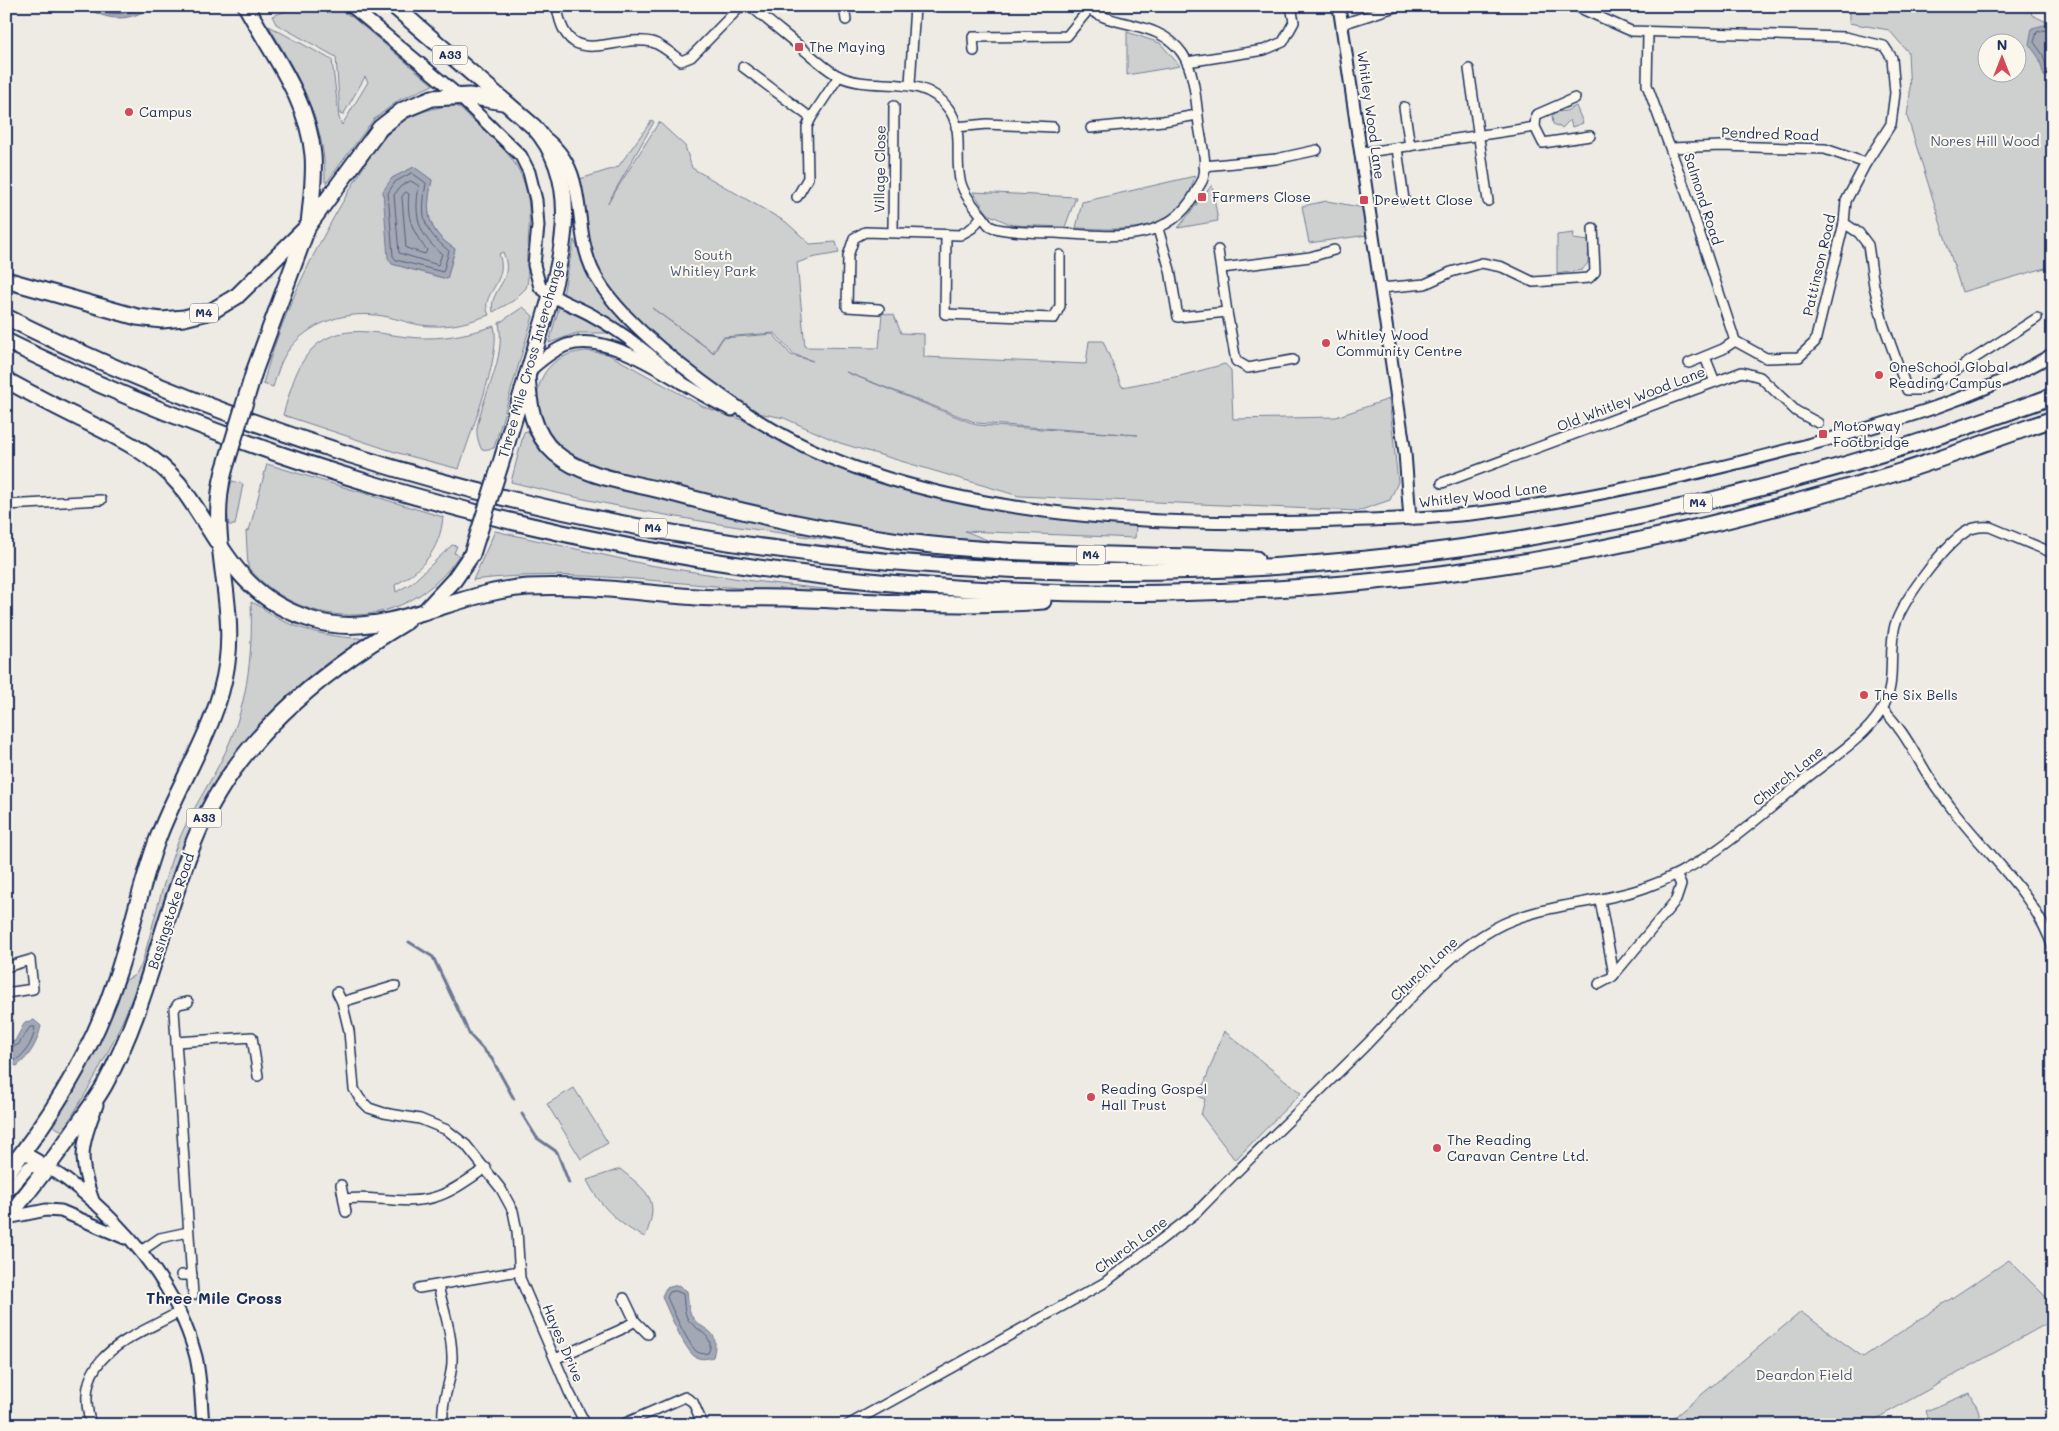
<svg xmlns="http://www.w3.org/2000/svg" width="2059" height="1431" font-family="Mali,sans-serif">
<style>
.green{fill:#cecfcf;stroke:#747f96;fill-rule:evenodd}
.water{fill:#a3a8b4;stroke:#6d7892}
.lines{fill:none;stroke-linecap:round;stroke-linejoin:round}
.shore{stroke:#515f80;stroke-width:1}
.stream{stroke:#6d7892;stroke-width:3}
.street-casing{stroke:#1b2f5e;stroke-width:12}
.secondary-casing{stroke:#1b2f5e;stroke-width:15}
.highway-casing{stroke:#1b2f5e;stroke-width:19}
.street{stroke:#fbf7ec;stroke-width:9}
.secondary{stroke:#fbf7ec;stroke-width:11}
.highway{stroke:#fbf7ec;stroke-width:15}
.highway-bridge-casing{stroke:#1b2f5e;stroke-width:19;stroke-linecap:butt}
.highway-bridge{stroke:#fbf7ec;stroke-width:15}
.poi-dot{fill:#d1495b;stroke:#fbf7ec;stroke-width:2}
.labels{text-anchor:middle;stroke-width:4;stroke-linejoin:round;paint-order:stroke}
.shield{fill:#fbf7ec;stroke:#5e6b89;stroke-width:1}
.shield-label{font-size:12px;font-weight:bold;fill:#1b2f5e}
.poi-label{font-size:14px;fill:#1b2f5e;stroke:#fbf7ec;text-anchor:start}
.street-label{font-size:14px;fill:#1b2f5e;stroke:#fbf7ec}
.park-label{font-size:14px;fill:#48577a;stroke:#fbf7ec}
.quarter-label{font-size:16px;font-weight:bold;fill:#1b2f5e;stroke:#fbf7ec}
</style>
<rect width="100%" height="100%" fill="#eeebe4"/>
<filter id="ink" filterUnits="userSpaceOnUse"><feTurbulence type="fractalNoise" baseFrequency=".02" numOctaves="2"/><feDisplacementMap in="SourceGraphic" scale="10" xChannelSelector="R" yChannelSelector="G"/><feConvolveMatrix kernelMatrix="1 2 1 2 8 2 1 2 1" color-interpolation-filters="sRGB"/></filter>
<g filter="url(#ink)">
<g class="green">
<path d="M301,6H329L351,16L433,85L399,100L373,120L327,182H325C326,122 298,76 269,26L332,60L339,118L342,125L368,82L365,77L343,115L340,114L336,57L276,24L272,16Z"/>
<path d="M1849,6H2029L2032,15L2053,25V275L2045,268L1962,292L1907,116L1910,94L1908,52L1889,30L1849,23ZM1986,42H2016V72H1986Z"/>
<polygon points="1127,32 1160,43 1180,66 1127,75"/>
<path d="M448,106H457C515,158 537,170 527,253C526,264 530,279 526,288L513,301L493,312C488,289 516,282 503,252L499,254C510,283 478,294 489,315C470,322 452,327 432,326C415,326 400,319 383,316C348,310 309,321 287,352C280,362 277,375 273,387L263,384C281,315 313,252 349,191C362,170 374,146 393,129C409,115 427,109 448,106ZM414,167L432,180C425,212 426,230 455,249L447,279L392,264V178Z"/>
<polygon points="1576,106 1583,123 1572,127 1570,120 1562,128 1553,124 1552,116 1555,112 1566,111"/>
<path d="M652,120L654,122L608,203L659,122L685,146L692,168L786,222L810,244L836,242L839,253L811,258L797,263L805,347L879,348L882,313L894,315L901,333L924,334V357L1086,364L1089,341H1103L1122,387L1180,376L1225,364L1231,370L1233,419L1336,417L1389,399L1398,482L1390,500L1358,511L1019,496L840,443L784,418L758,413L699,374L636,320L604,286L586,242L580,179L618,167ZM652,308L713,352L723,337L775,333L793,354L813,361L791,355L773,334L723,338L714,353ZM846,372L977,423L1138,435L977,425Z"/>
<path d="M1195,176C1192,185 1189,199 1183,205C1155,235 1113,229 1076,228L1082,202Z"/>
<polygon points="1212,185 1218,221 1178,228"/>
<polygon points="973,192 1076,197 1065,227 1012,225 988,214"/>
<polygon points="1327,201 1365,208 1368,235 1309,243 1302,206"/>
<polygon points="1574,233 1573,239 1589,241 1588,263 1582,270 1557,274 1557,235"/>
<polygon points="574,240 597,291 619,317 652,347 608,319 563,295"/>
<path d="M523,307L533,316L494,448L482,450C479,445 476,434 477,428C483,393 506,360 499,323Z"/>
<polygon points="559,307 580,316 608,333 577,333 549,343"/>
<path d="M494,326C502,357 469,435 459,469L398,453L283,415C290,392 295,367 312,349C344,317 389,339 427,338C450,338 472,333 494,326Z"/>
<path d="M587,351L608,354L704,407L743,420L801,450L866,479L927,496L1008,511L1136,526L1135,538L965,531L990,541C958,538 924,537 892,532C826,522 760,508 695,493C654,484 609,477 572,457C545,443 528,403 543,376C552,359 569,352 587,351Z"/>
<path d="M527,431C546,459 560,467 591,478L885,546C759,532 634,513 511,482L524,432Z"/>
<path d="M267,464L443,517C440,550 422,570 395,585L396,592L412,583L452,545L457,546L454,553L459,555C411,631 305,635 248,567L246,531H249Z"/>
<path d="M232,481L243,484L235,525H229C226,510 227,495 232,481Z"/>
<path d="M495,531L649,565L753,581L868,594C839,596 810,593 781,591C677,585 576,567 473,580Z"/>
<path d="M251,602C262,606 271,615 281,620C305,631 334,638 360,638L361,640C285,686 221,757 186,839C167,882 157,928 142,972C122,1028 95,1082 62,1131L52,1125L88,1065L124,981L135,975L141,966C154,925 162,882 178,842C190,813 207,788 221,761C247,710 253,658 251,602Z"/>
<polygon points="1224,1031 1301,1093 1235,1160 1201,1115 1205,1099 1199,1097"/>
<polygon points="574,1088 608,1143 581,1159 547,1104"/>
<path d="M620,1169C648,1192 661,1199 645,1237C621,1227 598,1204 587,1180Z"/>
<polygon points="2009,1260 2053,1304 2053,1320 1865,1425 1665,1425 1801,1312 1863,1357"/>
<polygon points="1970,1393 1978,1409 1981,1425 1919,1425 1929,1420 1926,1411"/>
</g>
<g class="water">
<path d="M85,6H152C131,22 106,22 85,6Z"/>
<polygon points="2044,25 2053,29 2052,79 2044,76 2039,58 2029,44 2032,28"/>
<path d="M414,167L432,180C425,211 426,231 455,249L447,279L392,264L388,258L383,191L392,178Z"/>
<path d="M34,1020L41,1026C37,1043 31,1055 17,1066L6,1063V1043L15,1041L25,1022Z"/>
<path d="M678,1285L687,1291C688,1298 688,1308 691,1315C700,1333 722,1325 713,1357C706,1359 700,1360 694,1356C684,1348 667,1309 662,1296L666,1288Z"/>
</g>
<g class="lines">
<g class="shore">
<path d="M93,6C107,17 129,15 143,6"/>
<polyline points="2053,33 2044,30 2037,32 2034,42 2043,55 2048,73 2053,75"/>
<path d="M412,173L426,183C421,217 421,228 449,251L443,272L396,260L393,256L388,193L395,182Z"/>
<path d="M411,181L419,186C414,215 417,234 442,254L438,265L399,253L394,195L400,187Z"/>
<path d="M406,192L409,194C406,216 413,234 427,250L425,254L406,248L402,197Z"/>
<path d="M6,1048L18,1045L30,1027H35C34,1040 26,1053 16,1060L6,1059"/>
<path d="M676,1291L683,1294C684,1301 684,1312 687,1318C695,1331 717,1335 708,1353C704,1354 700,1354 696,1351C687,1342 672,1309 667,1297L670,1292Z"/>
</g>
<g class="stream">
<polyline points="409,942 433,957 470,1035 492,1059 514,1099"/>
<polyline points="522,1114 537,1138 557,1152 569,1183"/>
</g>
<defs>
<g id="street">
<path d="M557,6C566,74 614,33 652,42C662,45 672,54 681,61L691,57L741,6"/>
<path d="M753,6L754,9C772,24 791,39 809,54C818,61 828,71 839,76C874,93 921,71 948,108C963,127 956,151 959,173C960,190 971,203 982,216C985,219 987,224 990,226C998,232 1044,233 1056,233C1107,236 1166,246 1195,194C1197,189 1201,184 1203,179C1208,163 1201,142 1199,125C1196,102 1195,72 1182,53C1157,18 1109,29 1086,6"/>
<polyline points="844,6 846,20"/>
<polyline points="1575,6 1631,31 1845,37 1884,46 1892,58 1895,93 1891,124 1866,163 1846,201 1844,223 1815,342 1799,357 1766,358 1735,341"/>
<polyline points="1342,24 1398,6"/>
<polyline points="1648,33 1647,85 1685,189 1735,341"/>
<polyline points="974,51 973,37 1067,36 1089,9"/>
<polyline points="1187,62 1264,50 1283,42 1294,22 1291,6"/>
<polyline points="743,67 811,118 807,127 808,178 797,197"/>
<polyline points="1469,69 1488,201"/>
<polyline points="910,84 915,6"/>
<polyline points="1404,107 1410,146"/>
<polyline points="811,118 839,76"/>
<polyline points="956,127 987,124 1053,127"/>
<polyline points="1535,127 1536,115 1575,98"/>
<polyline points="1091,128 1163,121 1197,115"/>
<polyline points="1397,148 1404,200"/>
<polyline points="1671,148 1721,146 1825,149 1866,163"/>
<polyline points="1361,153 1535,127 1543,143 1590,136"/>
<polyline points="1204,166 1276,159 1317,150"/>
<polyline points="1844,223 1859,233 1868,245 1874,286 1883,323 1907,390 1920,390 1936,383 2037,318"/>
<polyline points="1158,229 1170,270 1178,317 1227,312 1218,250"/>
<polyline points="893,232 894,106"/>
<polyline points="946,235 945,314 1054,318 1060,306 1060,255"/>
<polyline points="1222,268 1310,257 1334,250"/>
<polyline points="1381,288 1425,284 1451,272 1482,263 1502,267 1533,282 1589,278 1595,272 1593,228"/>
<polyline points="879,309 847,307 848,256 854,238 865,232 960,235 972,228 982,216"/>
<polyline points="1227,312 1236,361 1248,368 1293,360"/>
<polyline points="1705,357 1715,382"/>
<polyline points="1689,363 1723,349 1735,341"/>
<polyline points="1442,483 1742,372 1760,377 1796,411 1818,423"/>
<polyline points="6,505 101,500"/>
<path d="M1882,709C1902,728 1912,749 1926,772C1933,784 1942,795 1950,806C1984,852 2035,893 2053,948"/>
<polyline points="1600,900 1614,975"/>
<polyline points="6,967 30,960 33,989 6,993"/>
<polyline points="1599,984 1612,977 1676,900 1681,885 1677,876"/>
<polyline points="337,992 342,1002 349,1031 354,1089 360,1099 369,1108 384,1113 420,1119 447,1130 466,1145 501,1189 513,1211 517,1231 520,1278 569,1392 586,1425"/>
<polyline points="188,1002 178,1004 174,1010 193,1295"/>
<polyline points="342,1002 395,986"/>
<polyline points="176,1042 252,1037 258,1076"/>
<polyline points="341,1185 346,1212"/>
<path d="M344,1199C374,1195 406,1206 435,1197C453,1192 470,1178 486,1168"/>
<polyline points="141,1251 160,1238 188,1232"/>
<polyline points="181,1275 192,1275"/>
<path d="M438,1286C444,1310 453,1337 452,1363C451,1385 439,1403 444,1425"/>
<polyline points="419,1288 519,1271"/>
<polyline points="624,1298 635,1321 648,1334"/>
<polyline points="555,1359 620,1330 635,1321"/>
<path d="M91,1425C70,1355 131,1339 179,1312"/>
<polyline points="621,1425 685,1397 693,1402 703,1425"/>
<path d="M848,1425L1104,1283L1196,1213C1251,1156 1309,1102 1365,1046C1405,1005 1444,956 1495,928C1541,903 1596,905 1644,888C1706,867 1753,822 1803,781C1827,761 1865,738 1881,711C1898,684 1887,654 1895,625C1903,600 1942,548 1964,533C1972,527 1980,526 1990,527L2053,553"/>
</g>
<g id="secondary">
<path d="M351,6L459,96L521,156L529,172L536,200L538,226L534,265L540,287C556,301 577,306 595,317C627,335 655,358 682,383"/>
<polyline points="1339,6 1405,453 1410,519"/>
<path d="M544,137C591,172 571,222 592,269C615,320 702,383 748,414C903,519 1158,528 1339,521C1394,519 1448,518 1502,510C1604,496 1704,472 1804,446C1889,423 1976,400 2053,354"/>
<path d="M529,371C540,361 553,350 567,345C616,329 687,392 732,410"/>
<path d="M23,1152C98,1193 174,1272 196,1357C201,1379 201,1402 203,1425"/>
<polyline points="6,1193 29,1167 47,1166"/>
<path d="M94,1203C78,1160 80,1147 97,1105"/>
<polyline points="7,1218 46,1210 61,1211 125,1238"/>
</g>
<g id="highway">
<path d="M246,6C272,54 308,99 313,155C315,178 311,201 309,224"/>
<path d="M394,6L534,127C587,186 559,270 539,336C528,375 515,414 504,453"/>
<polyline points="6,280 137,317 162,320 184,318 212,311 237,296 306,228"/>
<path d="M6,317C448,536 971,616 1459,548C1662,520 1861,467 2053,396"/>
<path d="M6,341C475,571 1040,646 1554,557C1668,537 1781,508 1893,474C1947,458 2000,437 2053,419"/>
<polyline points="254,372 308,226 380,128 403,110 432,98 469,96 503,102"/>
<path d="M527,376C529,404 532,433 555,453C583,477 628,482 664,491C741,512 820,530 899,541C1017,557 1137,554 1256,559"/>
<path d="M6,380C30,393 54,406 79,418C115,436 152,452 179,484C222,541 236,597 313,620C381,642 457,591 528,587C584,584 640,593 696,597C726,599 755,597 785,598C871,601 957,608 1043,601"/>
<polyline points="427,609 454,580 472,554"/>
<path d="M6,1174C53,1115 94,1048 117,976C132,931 141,883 158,838C180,779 218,727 227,663C236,598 207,535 224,471"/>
<path d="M6,1219C33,1187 58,1154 82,1119C89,1108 98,1097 105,1084C147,1007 162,920 195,839C235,741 318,674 407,621"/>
</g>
</defs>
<use href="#street" class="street-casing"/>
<use href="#secondary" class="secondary-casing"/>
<use href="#highway" class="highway-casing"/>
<use href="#street" class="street"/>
<use href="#secondary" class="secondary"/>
<use href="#highway" class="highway"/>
<defs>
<g id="highway-bridge">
<polyline points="224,471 254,372"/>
<polyline points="472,554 504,453"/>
</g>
</defs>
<use href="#highway-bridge" class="highway-bridge-casing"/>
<use href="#highway-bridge" class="highway-bridge"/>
</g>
</g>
<g class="poi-dot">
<rect x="794" y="42" width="10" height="10" rx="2.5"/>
<circle cx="129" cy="112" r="5"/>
<rect x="1197" y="192" width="10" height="10" rx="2.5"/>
<rect x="1359" y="195" width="10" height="10" rx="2.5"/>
<circle cx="1326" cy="343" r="5"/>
<circle cx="1879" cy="375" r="5"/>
<rect x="1818" y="429" width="10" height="10" rx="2.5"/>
<circle cx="1864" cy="695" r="5"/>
<circle cx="1091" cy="1097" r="5"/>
<circle cx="1437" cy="1148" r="5"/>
</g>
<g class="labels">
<g class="shield">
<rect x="432.5" y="45.5" width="35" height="19" rx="4"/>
<rect x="190" y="303.5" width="28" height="19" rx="4"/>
<rect x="1684" y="493.5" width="28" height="19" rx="4"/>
<rect x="639" y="518.5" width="28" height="19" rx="4"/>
<rect x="1077" y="545.5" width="28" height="19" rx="4"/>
<rect x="186.5" y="808.5" width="35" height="19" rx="4"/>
</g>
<g class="shield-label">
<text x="450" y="59">A33</text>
<text x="204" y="317">M4</text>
<text x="1698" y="507">M4</text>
<text x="653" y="532">M4</text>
<text x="1091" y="559">M4</text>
<text x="204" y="822">A33</text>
</g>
<g class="poi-label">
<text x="809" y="52">The Maying</text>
<text x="139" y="117">Campus</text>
<text x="1212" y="202">Farmers Close</text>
<text x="1374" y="205">Drewett Close</text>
<text x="1336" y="340">Whitley Wood<tspan x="1336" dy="16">Community Centre</tspan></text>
<text x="1889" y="372">OneSchool Global<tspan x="1889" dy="16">Reading Campus</tspan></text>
<text x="1833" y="431">Motorway<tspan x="1833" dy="16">Footbridge</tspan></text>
<text x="1874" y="700">The Six Bells</text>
<text x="1101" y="1094">Reading Gospel<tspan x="1101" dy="16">Hall Trust</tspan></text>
<text x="1447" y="1145">The Reading<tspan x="1447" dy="16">Caravan Centre Ltd.</tspan></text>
</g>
<g class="street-label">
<text transform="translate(1371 115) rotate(82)" y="5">Whitley Wood Lane</text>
<text transform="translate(1770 134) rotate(2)" y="5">Pendred Road</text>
<text transform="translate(880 169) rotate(-89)" y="5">Village Close</text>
<text transform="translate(1703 199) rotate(72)" y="5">Salmond Road</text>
<text transform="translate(1819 265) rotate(-77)" y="5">Pattinson Road</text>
<text transform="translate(531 359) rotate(-74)" y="5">Three Mile Cross Interchange</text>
<text transform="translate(1631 399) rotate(-21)" y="5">Old Whitley Wood Lane</text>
<text transform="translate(1483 495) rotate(-7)" y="5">Whitley Wood Lane</text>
<text transform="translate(1788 776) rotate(-39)" y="5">Church Lane</text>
<text transform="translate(171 911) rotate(-72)" y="5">Basingstoke Road</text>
<text transform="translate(1424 969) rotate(-43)" y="5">Church Lane</text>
<text transform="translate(1131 1245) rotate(-36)" y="5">Church Lane</text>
<text transform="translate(563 1343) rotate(67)" y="5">Hayes Drive</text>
</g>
<g class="park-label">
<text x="1985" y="146">Nores Hill Wood</text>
<text x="713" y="260">South<tspan x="713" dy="16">Whitley Park</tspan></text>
<text x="1804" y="1380">Deardon Field</text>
</g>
<g class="quarter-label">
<text x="214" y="1304">Three Mile Cross</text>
</g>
</g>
<rect width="2059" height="1431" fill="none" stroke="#fbf7ec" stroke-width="25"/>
<rect x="12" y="12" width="2034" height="1406" fill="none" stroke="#1b2f5e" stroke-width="2" filter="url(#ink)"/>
<g transform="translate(2002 58)"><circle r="24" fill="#fbf7ec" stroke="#a1a7b3"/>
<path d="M0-4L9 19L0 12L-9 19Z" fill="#d1495b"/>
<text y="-8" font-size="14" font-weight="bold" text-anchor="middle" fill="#1b2f5e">N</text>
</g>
</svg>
